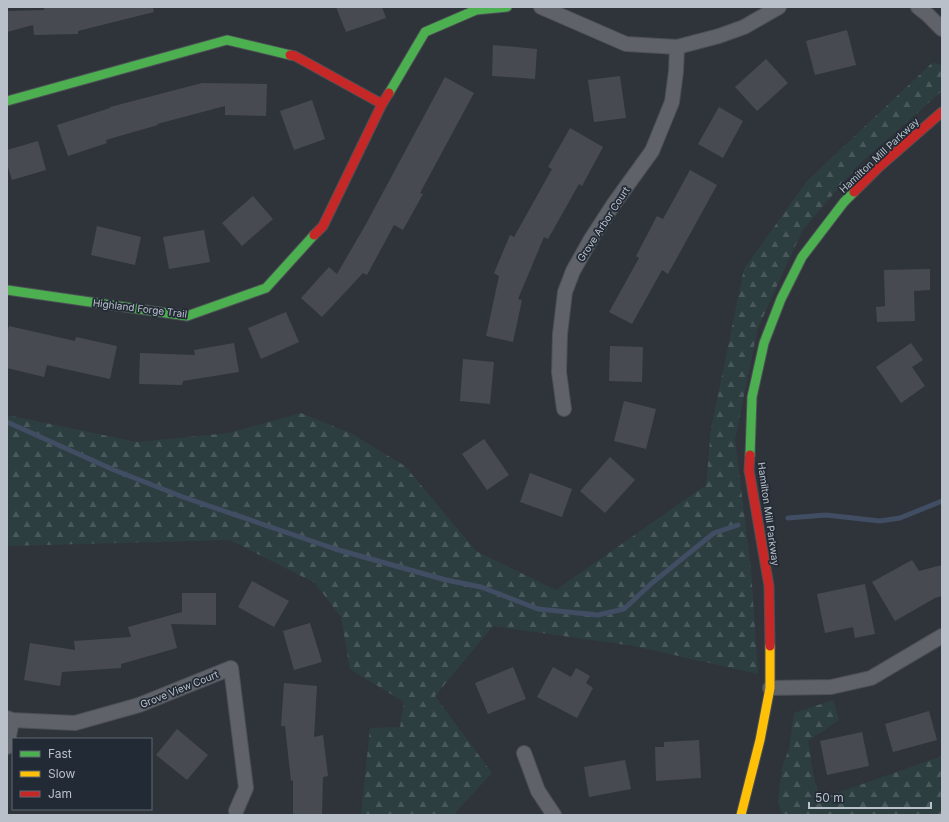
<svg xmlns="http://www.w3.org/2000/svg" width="949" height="822" font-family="Inter,sans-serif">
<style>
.forest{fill:url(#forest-firs)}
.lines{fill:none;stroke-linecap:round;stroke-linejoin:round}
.stream{stroke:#404d62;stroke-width:5}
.building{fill:#474b51}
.street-casing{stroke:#4c5055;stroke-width:16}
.fast-casing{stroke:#4c5055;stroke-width:11}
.slow-casing{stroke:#4c5055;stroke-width:11}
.jam-casing{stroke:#4c5055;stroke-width:11}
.street{stroke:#5f6268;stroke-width:14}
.fast{stroke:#4caf50;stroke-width:9}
.slow{stroke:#ffc107;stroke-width:9}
.jam{stroke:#c62828;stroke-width:9}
.labels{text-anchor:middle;stroke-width:3.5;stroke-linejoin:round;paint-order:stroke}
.street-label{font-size:10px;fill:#bac0ca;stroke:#222a35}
</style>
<defs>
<pattern id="forest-firs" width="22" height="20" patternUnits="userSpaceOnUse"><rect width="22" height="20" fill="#2d3e40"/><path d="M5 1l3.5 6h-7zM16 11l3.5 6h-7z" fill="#49585a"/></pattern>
</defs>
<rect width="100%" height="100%" fill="#2f343a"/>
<g class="forest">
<polygon points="932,63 940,64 942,68 942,91 858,165 802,231 758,328 735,439 751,570 758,674 634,646 493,626 435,696 492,773 453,815 361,815 370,728 400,727 404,702 350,669 341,617 315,583 230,540 7,546 7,415 137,442 229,433 301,413 352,434 405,466 476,551 556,590 706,485 711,429 744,269 807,181"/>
<polygon points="833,700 839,720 808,741 814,778 820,799 942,756 942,815 782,815 778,802 782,767 789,749 794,713"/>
</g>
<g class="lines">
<g class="stream">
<polyline points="7,422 114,470 183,497 335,549 446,580 481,587 538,609 598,615 624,609 652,583 714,533 738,525"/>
<polyline points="788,518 826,515 880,521 900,518 942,501"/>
</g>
</g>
<g class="building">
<polygon points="44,7 153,7 154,12 78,31 78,34 34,35 33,25 7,32 7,11 44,10"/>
<polygon points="336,7 382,7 386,18 346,32"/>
<polygon points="847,30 856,65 815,75 806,41"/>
<polygon points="493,45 537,49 535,79 492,76"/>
<polygon points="766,59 788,83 757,111 735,87"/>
<polygon points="620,76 626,118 594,122 588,80"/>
<polygon points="445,77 474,93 420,193 423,194 403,230 394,225 367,275 363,273 322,317 301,298 329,267 337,274 366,224"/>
<polygon points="202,83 267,84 266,116 225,115 225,106 157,124 158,125 106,140 107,143 68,156 57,125 110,108 110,107"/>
<polygon points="312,100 325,139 294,150 280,111"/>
<polygon points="719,107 743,121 723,158 698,144"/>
<polygon points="570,128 603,147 582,186 579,184 548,239 544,237 518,299 522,300 513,342 486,336 499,276 494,273 510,235 514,237 552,169 548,167"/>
<polygon points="38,141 46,170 12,180 7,164 7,150"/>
<polygon points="690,170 717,185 668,274 662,270 632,324 609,312 639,258 636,256 657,216 663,219"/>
<polygon points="253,196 273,219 242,246 222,223"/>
<polygon points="97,226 141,237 135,265 91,255"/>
<polygon points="204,230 210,262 169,269 163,237"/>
<polygon points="930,269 930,290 914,291 915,321 877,322 876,307 885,306 884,270"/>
<polygon points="286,312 299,342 261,359 248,328"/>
<polygon points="9,326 75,341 76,337 117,346 110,379 47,365 44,377 7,368 7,334"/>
<polygon points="234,343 239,372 183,381 182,385 139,384 140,353 195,355 194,350"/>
<polygon points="911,343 923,360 912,367 925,386 901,403 876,367"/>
<polygon points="610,346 643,347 642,382 609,381"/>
<polygon points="463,359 494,362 490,404 460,401"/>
<polygon points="624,401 656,409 646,449 614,441"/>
<polygon points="484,439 509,475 487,490 462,454"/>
<polygon points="610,457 635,480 605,513 580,491"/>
<polygon points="530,473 572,489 562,517 520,502"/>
<polygon points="912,560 919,571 942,565 942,596 935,598 895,621 872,582"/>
<polygon points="252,581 289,601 274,627 238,607"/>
<polygon points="865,584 875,634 855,638 853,627 825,633 817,594"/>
<polygon points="182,593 216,593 216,625 171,624 177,648 121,664 121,668 62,672 60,686 24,680 30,643 75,650 74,641 131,637 128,627 182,612"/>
<polygon points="310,623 322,662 294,670 283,631"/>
<polygon points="513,667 526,699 488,714 475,683"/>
<polygon points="553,667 571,677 576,668 590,676 586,683 593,688 577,718 537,697"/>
<polygon points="284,683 317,686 314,737 323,735 328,776 323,777 322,815 293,815 293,780 291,781 285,726 281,726"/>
<polygon points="929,711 937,740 893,752 885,724"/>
<polygon points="177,729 208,755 187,780 156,755"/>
<polygon points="862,732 869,766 827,775 820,741"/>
<polygon points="699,740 701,778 656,781 655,747 664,747 664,742"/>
<polygon points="625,760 631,789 589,797 584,767"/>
</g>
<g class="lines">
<defs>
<g id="street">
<polyline points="541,7 626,44 677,47 719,36 744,27 779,7"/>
<polyline points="918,7 928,15 942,29"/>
<polyline points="564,409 559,372 560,334 565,292 573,271 591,239 613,205 652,151 672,102 676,71 677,47"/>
<polyline points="770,688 831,687 871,678 942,636"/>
<polyline points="7,718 12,720 75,723 139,705 231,668 246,788 236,811"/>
<polyline points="7,747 12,720"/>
<polyline points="524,753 538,791 554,815"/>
</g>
<g id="fast">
<polyline points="389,93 425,32 476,10 507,7"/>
<polyline points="7,101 227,40 290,55"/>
<polyline points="7,290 187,316 266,288 314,235"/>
<polyline points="750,455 752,397 764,343 781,299 802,257 844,202 854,192"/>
</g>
<polyline id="slow" points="741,815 760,740 770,688 770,646"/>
<g id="jam">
<polyline points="290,55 295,56 382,104"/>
<polyline points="854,192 879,167 942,112"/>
<polyline points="314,235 323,226 382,104 389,93"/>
<polyline points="750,455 749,470 769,586 770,646"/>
</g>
</defs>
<use href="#street" class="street-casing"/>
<use href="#fast" class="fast-casing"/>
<use href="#slow" class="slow-casing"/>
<use href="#jam" class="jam-casing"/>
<use href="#street" class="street"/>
<use href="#fast" class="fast"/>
<use href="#slow" class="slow"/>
<use href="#jam" class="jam"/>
</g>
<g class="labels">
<g class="street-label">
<text transform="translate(879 155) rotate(-43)" y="4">Hamilton Mill Parkway</text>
<text transform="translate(603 224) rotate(-57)" y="4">Grove Arbor Court</text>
<text transform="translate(140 308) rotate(7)" y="4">Highland Forge Trail</text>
<text transform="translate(769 514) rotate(82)" y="4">Hamilton Mill Parkway</text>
<text transform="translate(179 689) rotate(-22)" y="4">Grove View Court</text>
</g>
</g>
<rect width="949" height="822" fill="none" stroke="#bac0ca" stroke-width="16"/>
<rect x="12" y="738" width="140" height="72" fill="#222a35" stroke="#5f6671"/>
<rect x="20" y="751" width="20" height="6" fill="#4caf50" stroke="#5f6671"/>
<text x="48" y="758" font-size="12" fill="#bac0ca">Fast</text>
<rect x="20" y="771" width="20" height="6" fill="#ffc107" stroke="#5f6671"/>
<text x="48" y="778" font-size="12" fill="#bac0ca">Slow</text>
<rect x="20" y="791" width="20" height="6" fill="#c62828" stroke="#5f6671"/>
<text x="48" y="798" font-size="12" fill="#bac0ca">Jam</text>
<path d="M809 802v6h122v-6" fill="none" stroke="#bac0ca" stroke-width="2"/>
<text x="815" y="802" font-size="12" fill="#bac0ca" stroke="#222a35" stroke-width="3" paint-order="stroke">50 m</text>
</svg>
